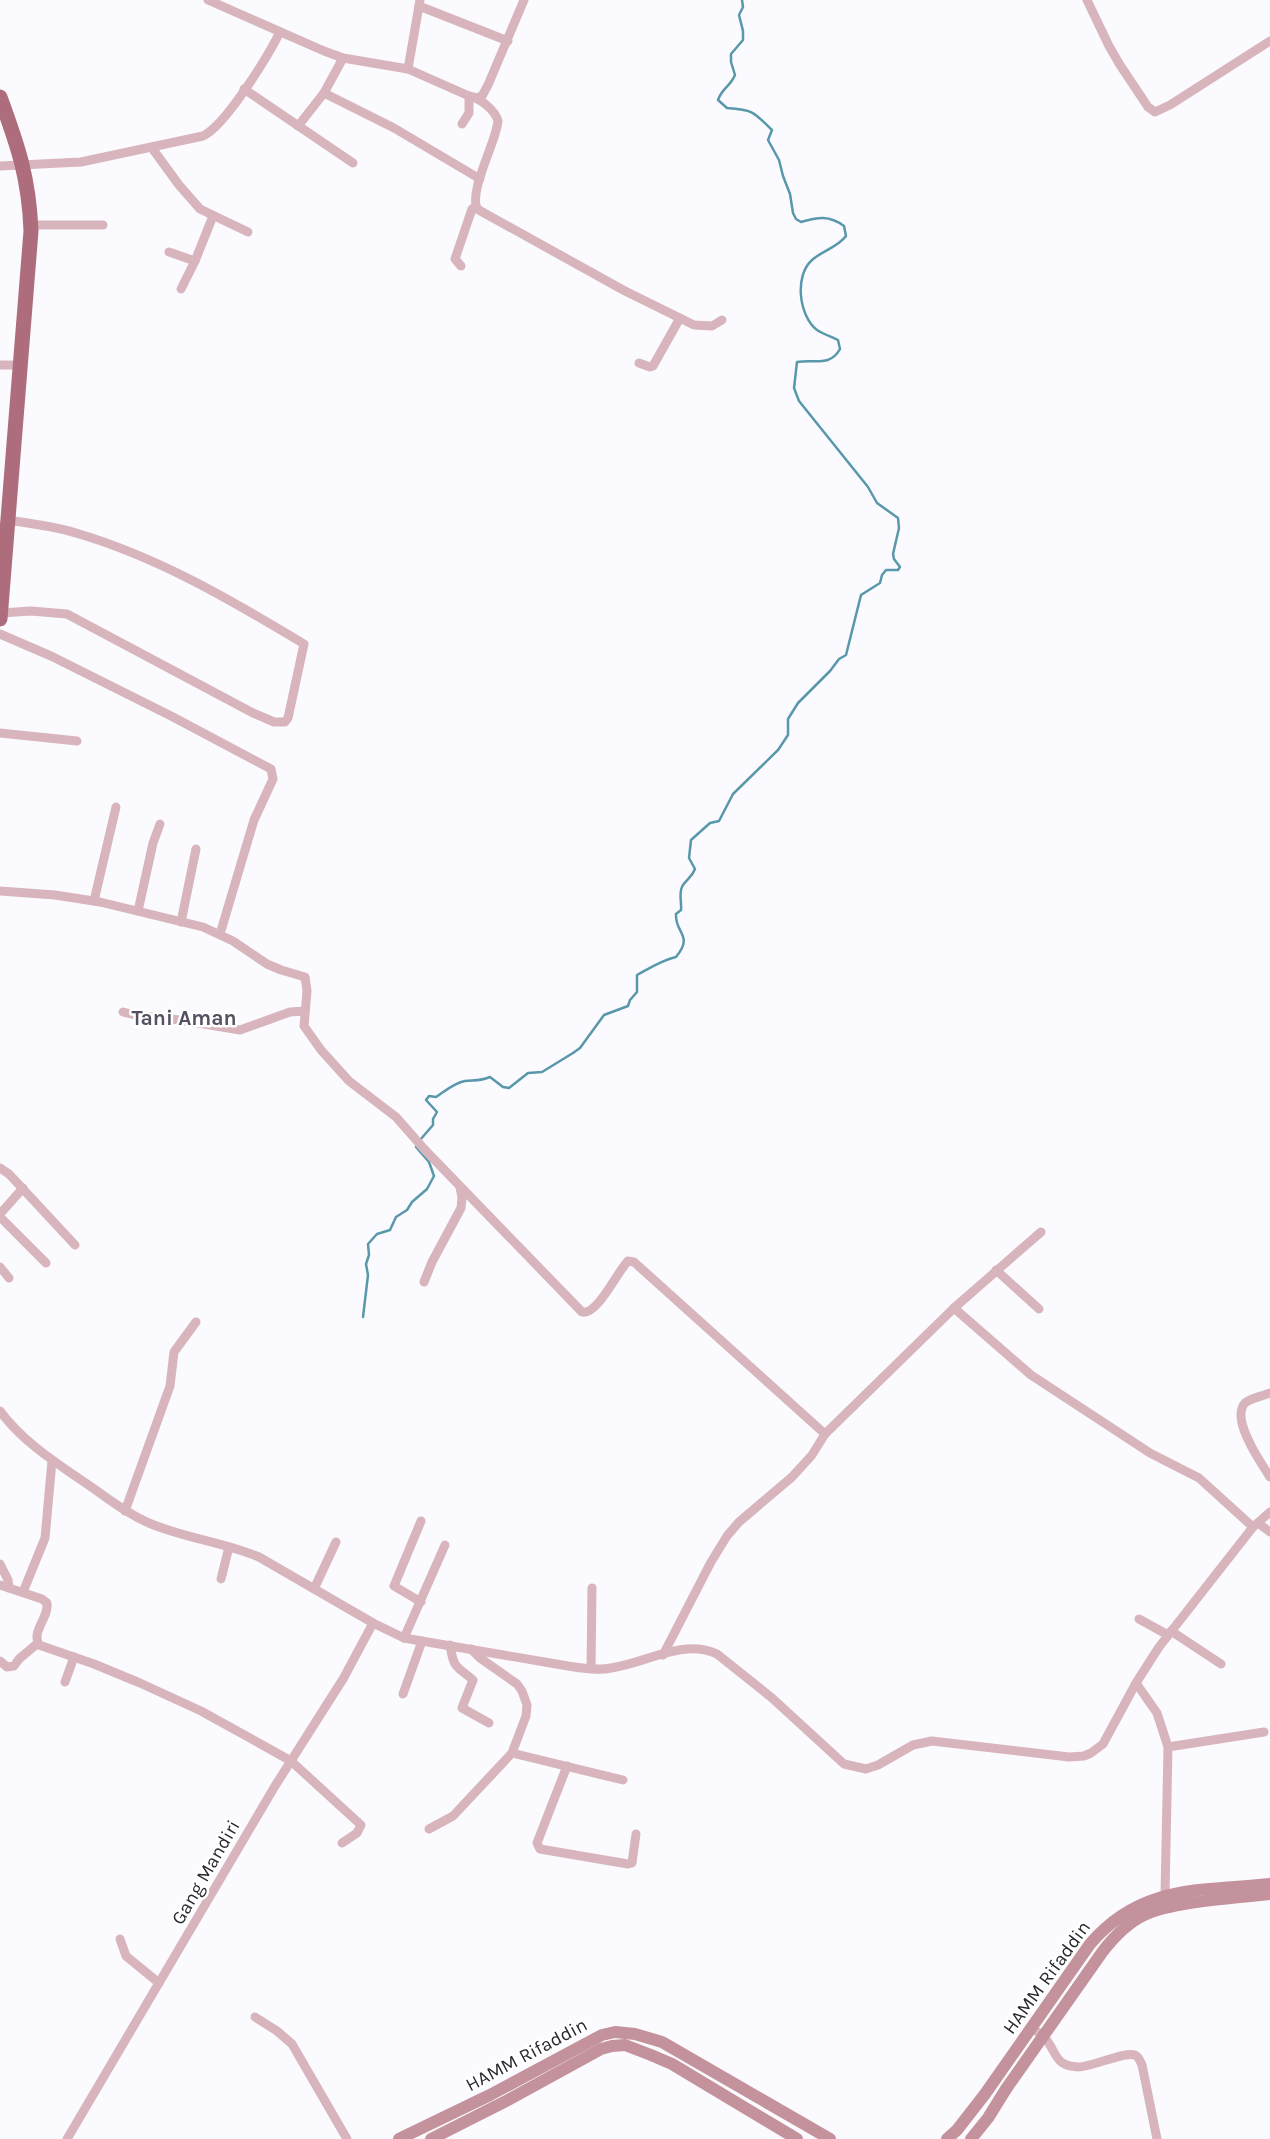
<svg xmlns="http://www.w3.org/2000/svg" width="1270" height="2139" font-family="Karla,sans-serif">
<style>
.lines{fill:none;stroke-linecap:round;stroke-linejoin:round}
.stream{stroke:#5997aa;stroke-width:2.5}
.minor{stroke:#d8b5bc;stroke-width:9}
.secondary{stroke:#c4929c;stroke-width:12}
.trunk{stroke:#ae6d7c;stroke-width:15}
.labels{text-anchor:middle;stroke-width:5;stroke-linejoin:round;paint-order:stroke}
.street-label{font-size:19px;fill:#29282f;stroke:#fff}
.quarter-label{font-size:21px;font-weight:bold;fill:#535162;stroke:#fff}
</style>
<rect width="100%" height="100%" fill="#fbfbff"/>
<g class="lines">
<g class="stream">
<path d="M420,1140L433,1125V1119L437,1112L426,1100L429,1096L436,1097C445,1091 454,1083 465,1081C474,1080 481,1081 490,1077L503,1087L509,1088L528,1073L542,1072L573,1053L580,1048L604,1015L628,1006L630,1000L637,992V975C650,968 662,960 676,957C694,935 675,934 676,914L681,910C682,902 678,892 683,885C687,879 692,877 695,869L689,858L691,840L710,823L719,821L733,794L778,750L788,735V719L798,703L830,671L839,659L846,655L861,595L880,583L882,575L886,570H898L900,567L894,559L893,554L899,528L898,518L877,503L868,487L799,401L794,388L797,362C815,359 830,367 840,349L838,340C832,337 823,334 817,330C799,316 794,276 812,260C822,251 838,247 846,236L844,226C829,215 818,217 801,222L796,219L793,213L790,194L783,176L779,160L768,140L772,130C753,111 753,110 727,108L718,100C722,88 730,87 735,75L731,62V54L743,40V31L739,15L743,7L742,0"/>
<polyline points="363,1317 368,1275 366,1264 369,1255 368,1244 377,1234 390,1230 396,1217 407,1210 412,1202 427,1189 434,1176 429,1162 416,1147 417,1145"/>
</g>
<g class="minor">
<path d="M208,0L324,51L343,58L408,69L469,96C480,98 495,110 498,121C496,143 469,189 477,209L625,291L694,325L712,326L722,320"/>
<polyline points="1087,0 1109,46 1120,65 1148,107 1155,112 1170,105 1270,41"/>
<polyline points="419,6 508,41"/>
<polyline points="408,69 420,0"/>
<polyline points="244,89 353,163"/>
<polyline points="324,93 394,128 480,179"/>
<polyline points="476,98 482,96 488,85 524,0"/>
<polyline points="462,124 469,113 469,96"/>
<polyline points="298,126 324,93 343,58"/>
<polyline points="152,148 179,185 200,209 248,232"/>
<path d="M0,166L81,162L203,136C226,125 268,56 280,32"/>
<polyline points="30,225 103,225"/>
<polyline points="169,252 195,261 213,216"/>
<polyline points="461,266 455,259 472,209 476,206"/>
<polyline points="181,289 195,261"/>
<polyline points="639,363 650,367 653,366 680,318"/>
<polyline points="0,365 19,365"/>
<path d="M1,613L31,611L67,614L253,713L274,722H285L288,718L304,644C231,600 158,557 76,533C55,526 31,524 9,520"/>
<polyline points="0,634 51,656 173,717 271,769 273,779 254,820 220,934"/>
<polyline points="0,733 77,741"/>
<path d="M0,891L55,895L100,902L203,927L233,941L267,964L281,970L305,977L307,991L304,1026L321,1050L349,1081L396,1117L425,1150L582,1312C597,1316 617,1272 628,1261L634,1262L825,1434"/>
<polyline points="94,901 116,807"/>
<polyline points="138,911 153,843 160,824"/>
<polyline points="181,922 196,849"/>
<polyline points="123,1012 135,1015 180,1020 240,1030 290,1012 305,1011"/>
<polyline points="0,1168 9,1174 75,1245"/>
<polyline points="0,1214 23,1188"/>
<polyline points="0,1217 46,1263"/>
<polyline points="0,1267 9,1278"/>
<polyline points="996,1270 1039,1309"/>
<polyline points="424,1282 432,1262 461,1208 462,1198 460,1187"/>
<polyline points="954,1308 1041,1232"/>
<path d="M1270,1393C1263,1396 1251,1398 1245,1403C1230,1419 1261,1463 1270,1477"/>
<path d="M0,1411C25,1445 63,1467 97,1491C114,1503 130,1515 149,1523C184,1538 223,1542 259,1557L373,1623L404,1638L568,1666C582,1668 598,1671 611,1668C646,1663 684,1638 717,1654L772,1698L844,1764L866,1769L878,1765L913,1745L932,1741L1069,1757L1084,1756L1091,1753L1103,1744L1136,1683L1159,1647L1253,1527L1270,1512"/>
<polyline points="125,1511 170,1386 174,1352 196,1322"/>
<polyline points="1258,1523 1270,1532"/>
<polyline points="0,1564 8,1580 9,1588"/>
<polyline points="221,1579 229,1547"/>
<path d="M0,1585L42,1599L47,1603C49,1618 31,1631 39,1645L94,1664L140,1683L201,1711L266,1747L291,1761L361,1825L357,1833L342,1843"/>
<polyline points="314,1589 336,1542"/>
<polyline points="23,1592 45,1538 52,1461"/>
<polyline points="421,1602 394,1586 421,1521"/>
<polyline points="1139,1619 1168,1635"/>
<polyline points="1171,1631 1221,1664"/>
<polyline points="404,1638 445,1545"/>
<path d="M450,1645C454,1670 456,1665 473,1680L462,1708L489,1723"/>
<polyline points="663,1655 711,1562 727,1536 739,1522 792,1477 812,1455 825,1434 954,1308 1031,1375 1150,1453 1199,1478 1253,1527"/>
<polyline points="0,1661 7,1667 14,1666 19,1659 38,1643"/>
<polyline points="591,1668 592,1588"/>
<polyline points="65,1682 74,1657"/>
<polyline points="1136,1683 1157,1713 1168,1747 1165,1895"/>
<polyline points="403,1694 422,1641"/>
<polyline points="1168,1747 1264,1732"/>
<polyline points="512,1753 623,1780"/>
<polyline points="567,1766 537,1843 540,1849 628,1864 632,1863 636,1834"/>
<polyline points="429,1829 453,1816 512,1753 526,1716 527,1705 522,1691 517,1684 480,1658 471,1649"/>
<polyline points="120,1939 126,1956 159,1983"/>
<polyline points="255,2017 277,2031 292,2044 347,2139"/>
<path d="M1032,2028C1036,2031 1041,2034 1045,2038C1057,2052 1054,2066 1078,2067C1092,2067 1125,2051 1135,2055C1139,2057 1140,2061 1142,2065L1157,2139"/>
<polyline points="67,2139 275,1786 343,1679 373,1623"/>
</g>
<g class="secondary">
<polyline points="399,2139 490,2095 602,2035 615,2032 635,2034 662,2042 830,2139"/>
<polyline points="431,2139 508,2100 601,2049 612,2046 625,2045 651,2055 672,2064 797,2139"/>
<path d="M947,2139L957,2130L985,2094L1090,1944C1140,1885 1199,1891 1270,1884"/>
<path d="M971,2139L988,2118L1006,2089L1103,1951C1114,1937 1127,1923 1144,1915C1174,1901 1236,1898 1270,1894"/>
</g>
<path class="trunk" d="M0,97C18,146 29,178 31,231L0,619"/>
</g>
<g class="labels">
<g class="street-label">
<text transform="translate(205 1872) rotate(-60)" y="7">Gang Mandiri</text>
<text transform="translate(1046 1977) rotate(-54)" y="7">HAMM Rifaddin</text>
<text transform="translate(526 2054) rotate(-28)" y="7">HAMM Rifaddin</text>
</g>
<g class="quarter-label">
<text x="184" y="1025">Tani Aman</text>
</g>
</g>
</svg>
